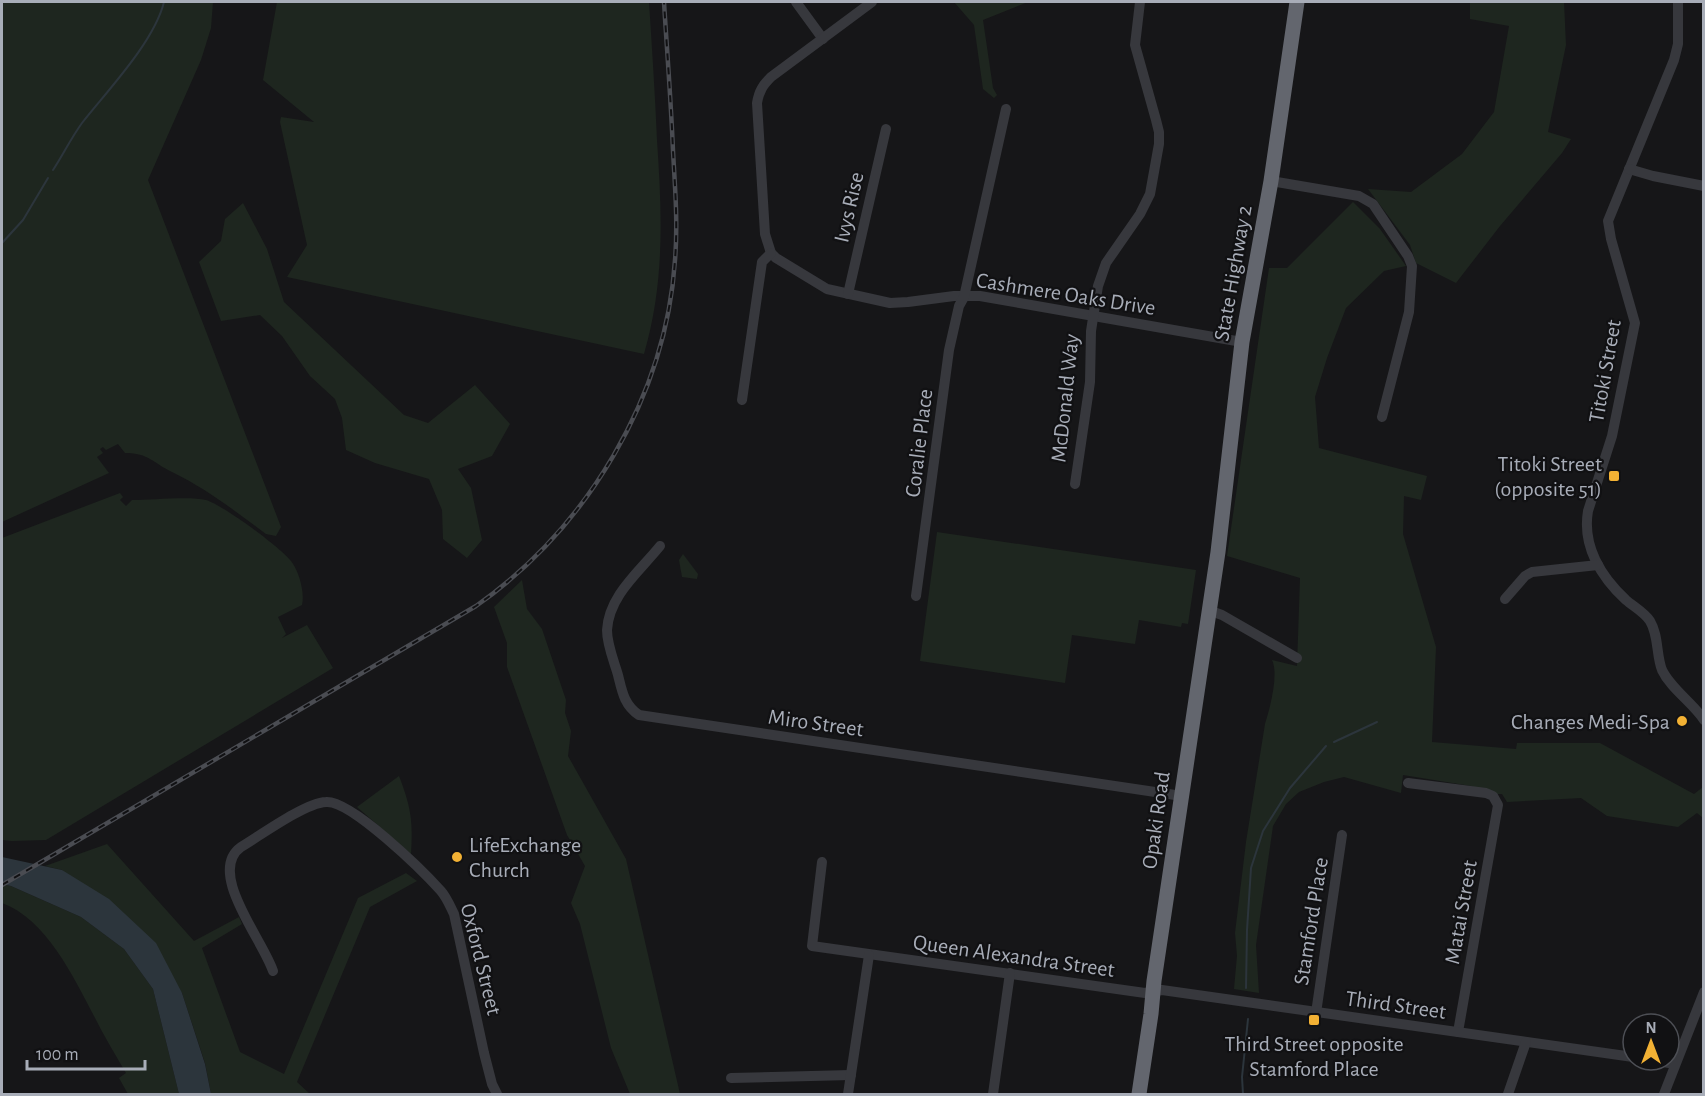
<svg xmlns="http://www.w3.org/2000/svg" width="1705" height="1096" font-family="'Alegreya Sans',sans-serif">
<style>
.green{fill:#1e261f}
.water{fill:#2c353c}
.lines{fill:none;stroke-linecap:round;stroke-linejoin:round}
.stream{stroke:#2c353c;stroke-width:2}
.minor{stroke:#37383d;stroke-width:10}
.highway{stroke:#63666e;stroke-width:15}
.rail-casing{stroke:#4a4c52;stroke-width:4.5}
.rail{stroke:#111113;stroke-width:2;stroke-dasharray:7;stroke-linecap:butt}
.poi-dot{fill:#f2b134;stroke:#111113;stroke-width:2}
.labels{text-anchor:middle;stroke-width:4.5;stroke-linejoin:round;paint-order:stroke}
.street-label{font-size:22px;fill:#a8adb8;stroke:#111113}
.poi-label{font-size:22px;fill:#a8adb8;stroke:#111113;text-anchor:end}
</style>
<rect width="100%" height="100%" fill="#161618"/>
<g class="green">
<path d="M2,2H213L211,28L201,60L148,180L281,527L276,536L266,534C235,511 207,489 172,472C153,463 149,453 125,453L118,444L106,450L103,447L100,449L103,453L97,457L109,473L2,522Z"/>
<path d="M277,2H649C652,48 655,94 657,140C662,214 665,282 644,354L287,277L307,245L280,122L281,117L314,122L263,80Z"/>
<polygon points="954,2 1028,2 983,20 993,88 997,95 994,98 983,89 974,25"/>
<polygon points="1470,2 1564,2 1566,45 1548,132 1571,139 1562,153 1500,226 1456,283 1416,263 1410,245 1368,189 1411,192 1462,154 1494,112 1509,26 1470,19"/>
<path d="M1353,202L1380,229L1406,266L1384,271L1346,308L1327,358L1315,397L1319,448L1427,476L1421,500L1404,496L1403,534L1436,647L1432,742L1516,749L1517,743H1600L1694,794L1703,787V818L1697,813L1678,827L1607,816L1581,798L1507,802L1502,794H1491L1471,786L1403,775L1401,793L1344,777L1324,782L1299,792L1286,804L1273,826L1256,945L1259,993L1234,989L1237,956L1235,933L1246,842L1265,724C1270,708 1279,674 1272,660L1297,666L1300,578L1227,556L1269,268H1287Z"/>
<polygon points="243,203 267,249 284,302 404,415 428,423 475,385 510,424 492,456 458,469 471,488 482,540 467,558 443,539 442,510 429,479 375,463 346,450 342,418 335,399 310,376 282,336 260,315 221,321 199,262 221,241 225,219"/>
<path d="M120,493L123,497L120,500L126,506L132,500C151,500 190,496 206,500C223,505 280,547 291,561C299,571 305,593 302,605L278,617L286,634L282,638L307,625L333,668L46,840L12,841L2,840V538Z"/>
<polygon points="937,532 1196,570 1188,624 1182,623 1181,627 1139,620 1135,644 1072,635 1065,683 920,661"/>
<polygon points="683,554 698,574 697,579 682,577 679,560"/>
<polygon points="522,580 527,609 542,629 566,700 565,713 571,731 568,756 626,859 680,1094 630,1094 611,1048 580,924 571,903 585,866 567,835 507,667 507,643 494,607"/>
<path d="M399,776C411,807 413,821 411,854L357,807Z"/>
<polygon points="107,844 194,941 239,917 242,924 202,948 240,1052 284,1074 358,898 406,873 417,881 370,907 297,1082 310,1094 211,1094 205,1063 182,993 62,870 45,866"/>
<path d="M2,884L11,886L81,917L124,949L153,989L179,1094H128L119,1078L126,1073C115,1054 104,1036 94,1016C73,976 46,919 2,903Z"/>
</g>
<polygon class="water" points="2,857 62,870 109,899 156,943 182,993 205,1064 211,1094 179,1094 153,989 124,949 81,917 11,886 2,884"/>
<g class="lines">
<g class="stream">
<path d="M53,170C63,155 71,138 82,123C108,90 154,42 164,2"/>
<polyline points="2,243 23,220 48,178"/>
<polyline points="1334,742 1377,722"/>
<polyline points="1246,988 1247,930 1251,868 1263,831 1290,788 1326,746"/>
<polyline points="1243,1094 1242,1077 1248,1019"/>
</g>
<g class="minor">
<polyline points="796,2 823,39"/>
<path d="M872,2L771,77C763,85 759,91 757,103L765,234L771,253L776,258L827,289L890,303L908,302L954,296H980L1242,342"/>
<path d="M1678,2V44L1674,60L1608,221L1611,239L1635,323L1612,436L1588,511C1582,546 1601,577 1626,600C1634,607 1644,612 1650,621C1659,636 1656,655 1662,670C1671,689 1692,702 1704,720"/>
<polyline points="1629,169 1653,176 1704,186"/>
<polyline points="1271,181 1359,196 1373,204 1377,210 1408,256 1412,266 1409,312 1382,417"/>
<polyline points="848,294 886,129"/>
<polyline points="742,400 762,262 771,253"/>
<polyline points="1075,484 1090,382 1091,331 1098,286 1106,263 1140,214 1150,194 1159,144 1159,132 1156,120 1135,45 1140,2"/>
<path d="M660,546C640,571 609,595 607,630C607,645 614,661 618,675C622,691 624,705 639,715L1182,796"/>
<polyline points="916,596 949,350 959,306 964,297 1006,109"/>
<polyline points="1505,599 1525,576 1532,572 1598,565"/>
<polyline points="1208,610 1222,615 1297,658"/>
<polyline points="1408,783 1486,793 1493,796 1498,805 1458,1032"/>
<polyline points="822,862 812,946 1145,993 1162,990 1633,1057"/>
<path d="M273,971C263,940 206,872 241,847C261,835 305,803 326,802C351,800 423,871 441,891C447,898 450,906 454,914L484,1053L492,1084L497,1094"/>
<polyline points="1316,1013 1342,835"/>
<polyline points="1651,1060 1675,1064"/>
<polyline points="731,1078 851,1075"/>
<polyline points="848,1094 869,955"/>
<polyline points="993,1094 1010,973"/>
<polyline points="1508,1094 1526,1042"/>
<polyline points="1664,1094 1704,992"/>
</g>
<polyline class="highway" points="1139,1094 1151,1014 1154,981 1218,552 1242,342 1271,181 1297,2"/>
<defs>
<path id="rail" d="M2,885L476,606C587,528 666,397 675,260C678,223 675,187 673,151C671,101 667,51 664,2"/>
</defs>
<use href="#rail" class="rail-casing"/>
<use href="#rail" class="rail"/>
</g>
<g class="poi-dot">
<rect x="1608" y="470" width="12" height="12" rx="3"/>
<circle cx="1682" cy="721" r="6"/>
<circle cx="457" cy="857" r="6"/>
<rect x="1308" y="1014" width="12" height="12" rx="3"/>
</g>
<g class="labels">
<g class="street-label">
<text transform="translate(848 207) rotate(-77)" y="8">Ivys Rise</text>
<text transform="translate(1232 273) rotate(-80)" y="8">State Highway 2</text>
<text transform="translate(1066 293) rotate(9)" y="8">Cashmere Oaks Drive</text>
<text transform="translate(1604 371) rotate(-80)" y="8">Titoki Street</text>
<text transform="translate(1064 398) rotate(-84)" y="8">McDonald Way</text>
<text transform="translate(918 443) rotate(-83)" y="8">Coralie Place</text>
<text transform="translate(816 722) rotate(8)" y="8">Miro Street</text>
<text transform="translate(1155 820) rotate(-82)" y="8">Opaki Road</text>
<text transform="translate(1460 912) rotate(-80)" y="8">Matai Street</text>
<text transform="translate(1310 921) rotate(-81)" y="8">Stamford Place</text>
<text transform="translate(1014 955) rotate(8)" y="8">Queen Alexandra Street</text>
<text transform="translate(482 959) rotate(76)" y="8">Oxford Street</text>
<text transform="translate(1396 1004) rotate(8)" y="8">Third Street</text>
</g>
<g class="poi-label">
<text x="1602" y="471">Titoki Street<tspan x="1602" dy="25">(opposite 51)</tspan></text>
<text x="1670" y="729">Changes Medi-Spa</text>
<text x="469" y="852" text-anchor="start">LifeExchange<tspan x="469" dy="25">Church</tspan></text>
<text x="1314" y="1051" text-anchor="middle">Third Street opposite<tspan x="1314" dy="25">Stamford Place</tspan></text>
</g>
</g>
<rect width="1705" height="1096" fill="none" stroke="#a8adb8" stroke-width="6"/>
<g transform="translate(1651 1042)"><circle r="28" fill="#111113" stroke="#4d4f55" stroke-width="1.5"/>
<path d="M0-4.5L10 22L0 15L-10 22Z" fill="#f2b134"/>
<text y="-9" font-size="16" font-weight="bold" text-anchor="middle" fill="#a8adb8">N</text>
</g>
<path d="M27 1060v9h118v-9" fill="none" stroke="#a8adb8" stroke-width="3"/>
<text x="36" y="1060" font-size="18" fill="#a8adb8" stroke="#111113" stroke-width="4.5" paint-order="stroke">100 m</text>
</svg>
